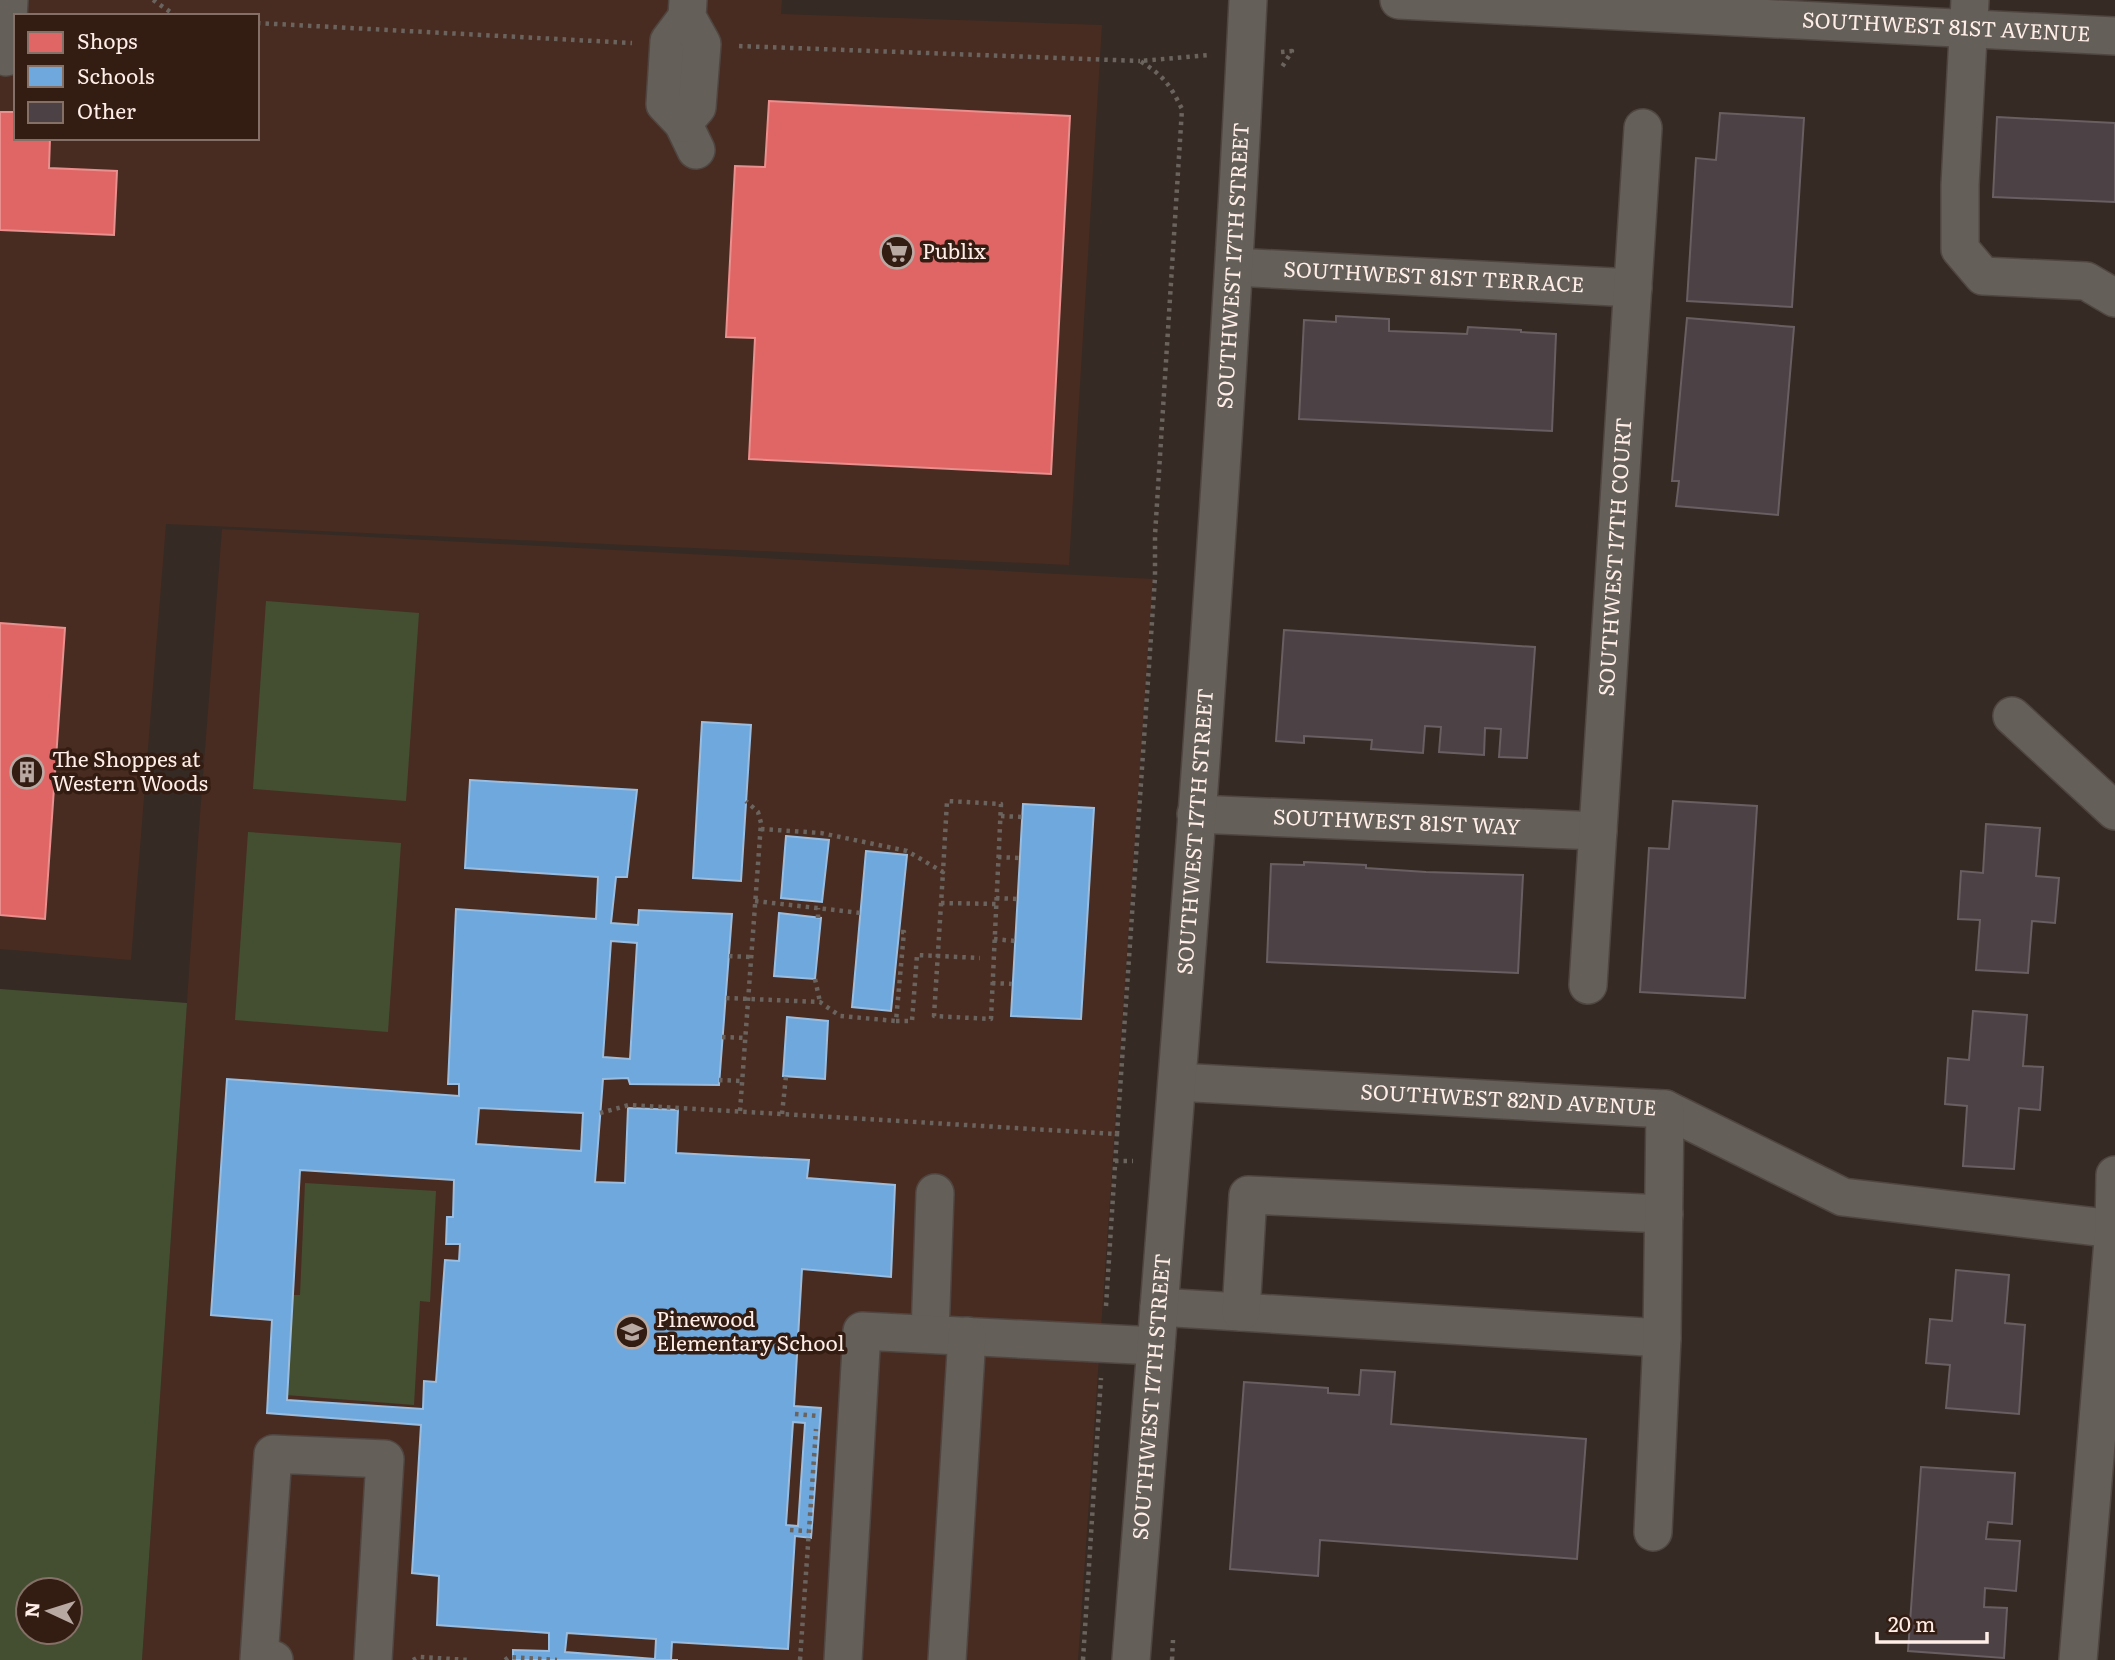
<svg xmlns="http://www.w3.org/2000/svg" width="2115" height="1660" font-family="Literata,serif">
<style>
.built{fill:#482c21;fill-rule:evenodd}
.green{fill:#444f31;fill-rule:evenodd}
.shops{fill:#e06666;stroke:#e98f8d;stroke-width:2}
.schools{fill:#6fa8dc;stroke:#9abddf;stroke-width:2;fill-rule:evenodd}
.building{fill:#4c4145;stroke:#695f62;stroke-width:2}
.lines{fill:none;stroke-linecap:round;stroke-linejoin:round}
.minor-casing{stroke:#504641;stroke-width:40}
.path{stroke:#6a635e;stroke-width:4.5;stroke-dasharray:3.5 5;stroke-linecap:butt}
.minor{stroke:#645f59;stroke-width:37}
.labels{text-anchor:middle;stroke-width:7;stroke-linejoin:round;paint-order:stroke}
.street-label{font-size:21px;fill:#ffeee7;stroke:#331c12}
.poi-label{font-size:21px;fill:#ffeee7;stroke:#331c12;text-anchor:start}
</style>
<rect width="100%" height="100%" fill="#362a24"/>
<g class="built">
<path d="M0,0H782L781,14L1102,25L1069,565L166,524L131,960L0,949ZM16,16H257V138H16Z"/>
<polygon points="222,529 1153,579 1078,1660 142,1660 198,841"/>
</g>
<g class="green">
<polygon points="266,601 419,613 406,801 253,789"/>
<polygon points="248,832 401,843 388,1032 235,1020"/>
<path d="M0,989L187,1003L142,1660H0ZM28,1590H70V1632H28Z"/>
<polygon points="305,1183 436,1191 430,1302 420,1301 414,1405 286,1395 290,1295 300,1295"/>
</g>
<g class="shops">
<polygon points="769,101 1070,116 1051,474 749,459 755,338 726,337 735,166 765,167"/>
<polygon points="0,112 16,112 16,138 50,138 49,168 117,171 114,235 0,230"/>
<polygon points="0,623 65,628 45,919 0,915"/>
</g>
<g class="schools">
<polygon points="702,722 751,725 741,881 693,878"/>
<path d="M470,780L637,790L627,877H616L611,923L638,925L639,910L732,914L719,1085L630,1084L628,1078L603,1079L595,1182L625,1183L628,1108L678,1110L676,1153L809,1160L807,1178L895,1185L891,1277L802,1269L794,1406L821,1408L811,1538L795,1536L788,1649L672,1642L671,1660H678H513V1650L549,1651V1633L437,1625L439,1576L412,1573L421,1425L267,1413L272,1320L211,1315L227,1079L459,1096V1084H448L456,909L596,919L598,877L465,868ZM611,941L637,943L630,1059L603,1057ZM479,1108L583,1113L581,1151L476,1144ZM300,1170L454,1180L453,1217H447L446,1244H460L459,1261L445,1260L436,1382L424,1381L423,1409L287,1400ZM793,1422L805,1423L798,1526L786,1525ZM567,1633L656,1639L655,1659L565,1652Z"/>
<polygon points="1023,804 1094,808 1081,1019 1011,1016"/>
<polygon points="786,836 829,840 822,902 781,898"/>
<polygon points="866,851 907,855 891,1011 852,1007"/>
<polygon points="779,913 821,918 815,979 774,976"/>
<polygon points="787,1017 828,1021 825,1079 783,1076"/>
</g>
<g class="building">
<polygon points="1720,113 1804,118 1792,307 1687,301 1696,158 1716,160"/>
<polygon points="1997,117 2115,123 2115,202 1993,197"/>
<polygon points="1336,316 1389,319 1389,331 1467,334 1468,327 1521,330 1521,332 1556,334 1552,431 1299,419 1304,320 1336,322"/>
<polygon points="1687,318 1794,327 1778,515 1676,506 1679,481 1672,481"/>
<polygon points="1284,630 1535,647 1527,758 1499,757 1501,729 1485,728 1484,755 1439,752 1441,727 1425,726 1423,753 1371,749 1372,740 1304,736 1304,743 1276,741"/>
<polygon points="1673,801 1757,806 1745,998 1640,992 1649,848 1669,849"/>
<polygon points="1986,824 2040,828 2036,876 2059,878 2055,923 2032,921 2028,973 1976,970 1980,920 1958,919 1961,871 1983,873"/>
<polygon points="1304,862 1366,865 1366,868 1426,872 1523,875 1518,973 1267,962 1271,864 1304,865"/>
<polygon points="1973,1011 2027,1015 2023,1066 2043,1067 2040,1110 2019,1108 2014,1169 1963,1166 1967,1106 1945,1104 1948,1058 1969,1060"/>
<polygon points="1956,1270 2009,1275 2005,1323 2025,1325 2019,1414 1946,1408 1950,1365 1926,1363 1930,1319 1952,1321"/>
<polygon points="1361,1370 1395,1372 1391,1424 1586,1439 1577,1559 1320,1540 1318,1576 1230,1569 1244,1382 1328,1388 1328,1393 1359,1395"/>
<polygon points="1921,1467 2015,1473 2012,1524 1988,1522 1986,1539 2020,1541 2016,1591 1985,1588 1984,1607 2007,1608 2004,1658 1908,1651"/>
</g>
<g class="lines">
<defs>
<g id="minor">
<path id="s1" d="M1399,0L2115,36"/>
<polyline points="1970,0 1960,185 1960,249 1983,276 2086,281 2115,298"/>
<polyline points="687,17 669,41 665,104 683,123 696,150"/>
<polyline points="6,57 9,0"/>
<polyline points="683,123 697,107 702,44 687,17 688,0"/>
<path id="s2" d="M1234,267L1633,288"/>
<polyline points="2012,716 2115,811"/>
<path id="s3" d="M1196,814L1598,831"/>
<path id="s4" d="M1588,985L1643,128"/>
<path id="s5" d="M1177,1082L1665,1109L1843,1197L2114,1229"/>
<polyline points="1159,1307 1662,1338"/>
<polyline points="1241,1312 1248,1195 1664,1214"/>
<polyline points="930,1334 935,1193"/>
<polyline points="1653,1532 1662,1338 1665,1109"/>
<polyline points="274,1660 259,1659 273,1454 385,1459 373,1660"/>
<polyline points="843,1660 862,1331 1156,1346"/>
<polyline points="947,1660 967,1336"/>
<path id="s6" d="M1131,1660C1175,1107 1221,554 1248,0"/>
<polyline points="2078,1660 2114,1229 2115,1175"/>
</g>
</defs>
<use href="#minor" class="minor-casing"/>
<g class="path">
<polyline points="153,0 176,16"/>
<polyline points="257,23 632,43"/>
<polyline points="739,46 1140,61"/>
<polyline points="1281,52 1292,51 1282,67"/>
<polyline points="1001,816 1022,817"/>
<polyline points="761,829 821,833 907,851 943,872 947,801 1001,804 991,1019 934,1016 943,872"/>
<polyline points="998,857 1020,858"/>
<polyline points="996,898 1017,899"/>
<polyline points="755,901 861,913"/>
<polyline points="941,903 996,904"/>
<polyline points="818,918 818,908"/>
<polyline points="994,939 1015,941"/>
<polyline points="729,956 751,957"/>
<polyline points="815,979 820,1002"/>
<polyline points="992,983 1012,984"/>
<polyline points="726,998 820,1002 840,1016 896,1021 904,932 899,932"/>
<polyline points="896,1021 912,1021 917,955 980,958"/>
<polyline points="722,1037 746,1038"/>
<polyline points="719,1080 742,1081"/>
<polyline points="740,1111 761,823 758,812 746,801"/>
<path d="M600,1113L629,1105L1117,1134L1155,578V535L1182,109C1170,85 1164,76 1140,61L1209,55"/>
<polyline points="782,1114 786,1076"/>
<polyline points="1115,1161 1133,1161"/>
<polyline points="1106,1306 1117,1134"/>
<polyline points="795,1414 817,1416"/>
<polyline points="790,1530 808,1531"/>
<polyline points="413,1660 419,1657 469,1660"/>
<polyline points="505,1660 509,1657 557,1660"/>
<polyline points="800,1660 816,1429"/>
<polyline points="1083,1660 1101,1378"/>
<polyline points="1172,1660 1173,1640"/>
</g>
<use href="#minor" class="minor"/>
</g>
<defs>
<symbol id="supermarket-ring" viewBox="-11 -11 22 22"><circle r="9.5" fill="#331c12" stroke="#b9a9a3" stroke-width="1.5"/><path d="M-6-5.5h2.5l.6 2H6L4.5 2H-2.5L-4.4-4H-6ZM-1.5 3.2a1.3 1.3 0 1 0 .1 0ZM3 3.2a1.3 1.3 0 1 0 .1 0Z" fill="#b9a9a3"/></symbol>
<symbol id="building-ring" viewBox="-11 -11 22 22"><circle r="9.5" fill="#331c12" stroke="#b9a9a3" stroke-width="1.5"/><path d="M-4-6H4V6H1V3H-1V6H-4ZM-2.5-4.3h1.7v1.8h-1.7ZM.8-4.3h1.7v1.8H.8ZM-2.5-1h1.7V.8h-1.7ZM.8-1h1.7V.8H.8Z" fill="#b9a9a3"/></symbol>
<symbol id="school-ring" viewBox="-11 -11 22 22"><circle r="9.5" fill="#331c12" stroke="#b9a9a3" stroke-width="1.5"/><path d="M0-5L7-2L0 1L-7-2ZM-4 1L0 2.5L4 1V4Q0 6-4 4Z" fill="#b9a9a3"/></symbol>
</defs>
<g fill-rule="evenodd">
<use href="#supermarket-ring" x="878" y="233" width="38" height="38"/>
<use href="#building-ring" x="8" y="753" width="38" height="38"/>
<use href="#school-ring" x="613" y="1313" width="38" height="38"/>
</g>
<g class="labels">
<g class="street-label">
<text dy="7" stroke="none"><textPath href="#s1" startOffset="548">SOUTHWEST 81ST AVENUE</textPath></text>
<text dy="7" stroke="none"><textPath href="#s6" startOffset="1398">SOUTHWEST 17TH STREET</textPath></text>
<text dy="7" stroke="none"><textPath href="#s2" startOffset="200">SOUTHWEST 81ST TERRACE</textPath></text>
<text dy="7" stroke="none"><textPath href="#s4" startOffset="429">SOUTHWEST 17TH COURT</textPath></text>
<text dy="7" stroke="none"><textPath href="#s3" startOffset="201">SOUTHWEST 81ST WAY</textPath></text>
<text dy="7" stroke="none"><textPath href="#s6" startOffset="831">SOUTHWEST 17TH STREET</textPath></text>
<text dy="7" stroke="none"><textPath href="#s5" startOffset="332">SOUTHWEST 82ND AVENUE</textPath></text>
<text dy="7" stroke="none"><textPath href="#s6" startOffset="264">SOUTHWEST 17TH STREET</textPath></text>
</g>
<g class="poi-label">
<text x="922" y="259">Publix</text>
<text x="52" y="767">The Shoppes at<tspan x="52" dy="24">Western Woods</tspan></text>
<text x="656" y="1327">Pinewood<tspan x="656" dy="24">Elementary School</tspan></text>
</g>
</g>
<rect x="14" y="14" width="245" height="126" fill="#331c12" stroke="#857067" stroke-width="2"/>
<rect x="28" y="32" width="35" height="21" fill="#e06666" stroke="#857067" stroke-width="2"/>
<text x="77" y="49" font-size="21" fill="#ffeee7">Shops</text>
<rect x="28" y="66" width="35" height="21" fill="#6fa8dc" stroke="#857067" stroke-width="2"/>
<text x="77" y="84" font-size="21" fill="#ffeee7">Schools</text>
<rect x="28" y="102" width="35" height="21" fill="#4c4145" stroke="#857067" stroke-width="2"/>
<text x="77" y="119" font-size="21" fill="#ffeee7">Other</text>
<g transform="translate(49 1611) rotate(274)"><circle r="33" fill="#331c12" stroke="#857067" stroke-width="2"/>
<path d="M0-5L12 26L0 18L-12 26Z" fill="#b9a9a3"/>
<text y="-10" font-size="19" font-weight="bold" text-anchor="middle" fill="#ffeee7">N</text>
</g>
<path d="M1877 1632v10h110v-10" fill="none" stroke="#ffeee7" stroke-width="3.5"/>
<text x="1888" y="1632" font-size="21" fill="#ffeee7" stroke="#331c12" stroke-width="5" paint-order="stroke">20 m</text>
</svg>
